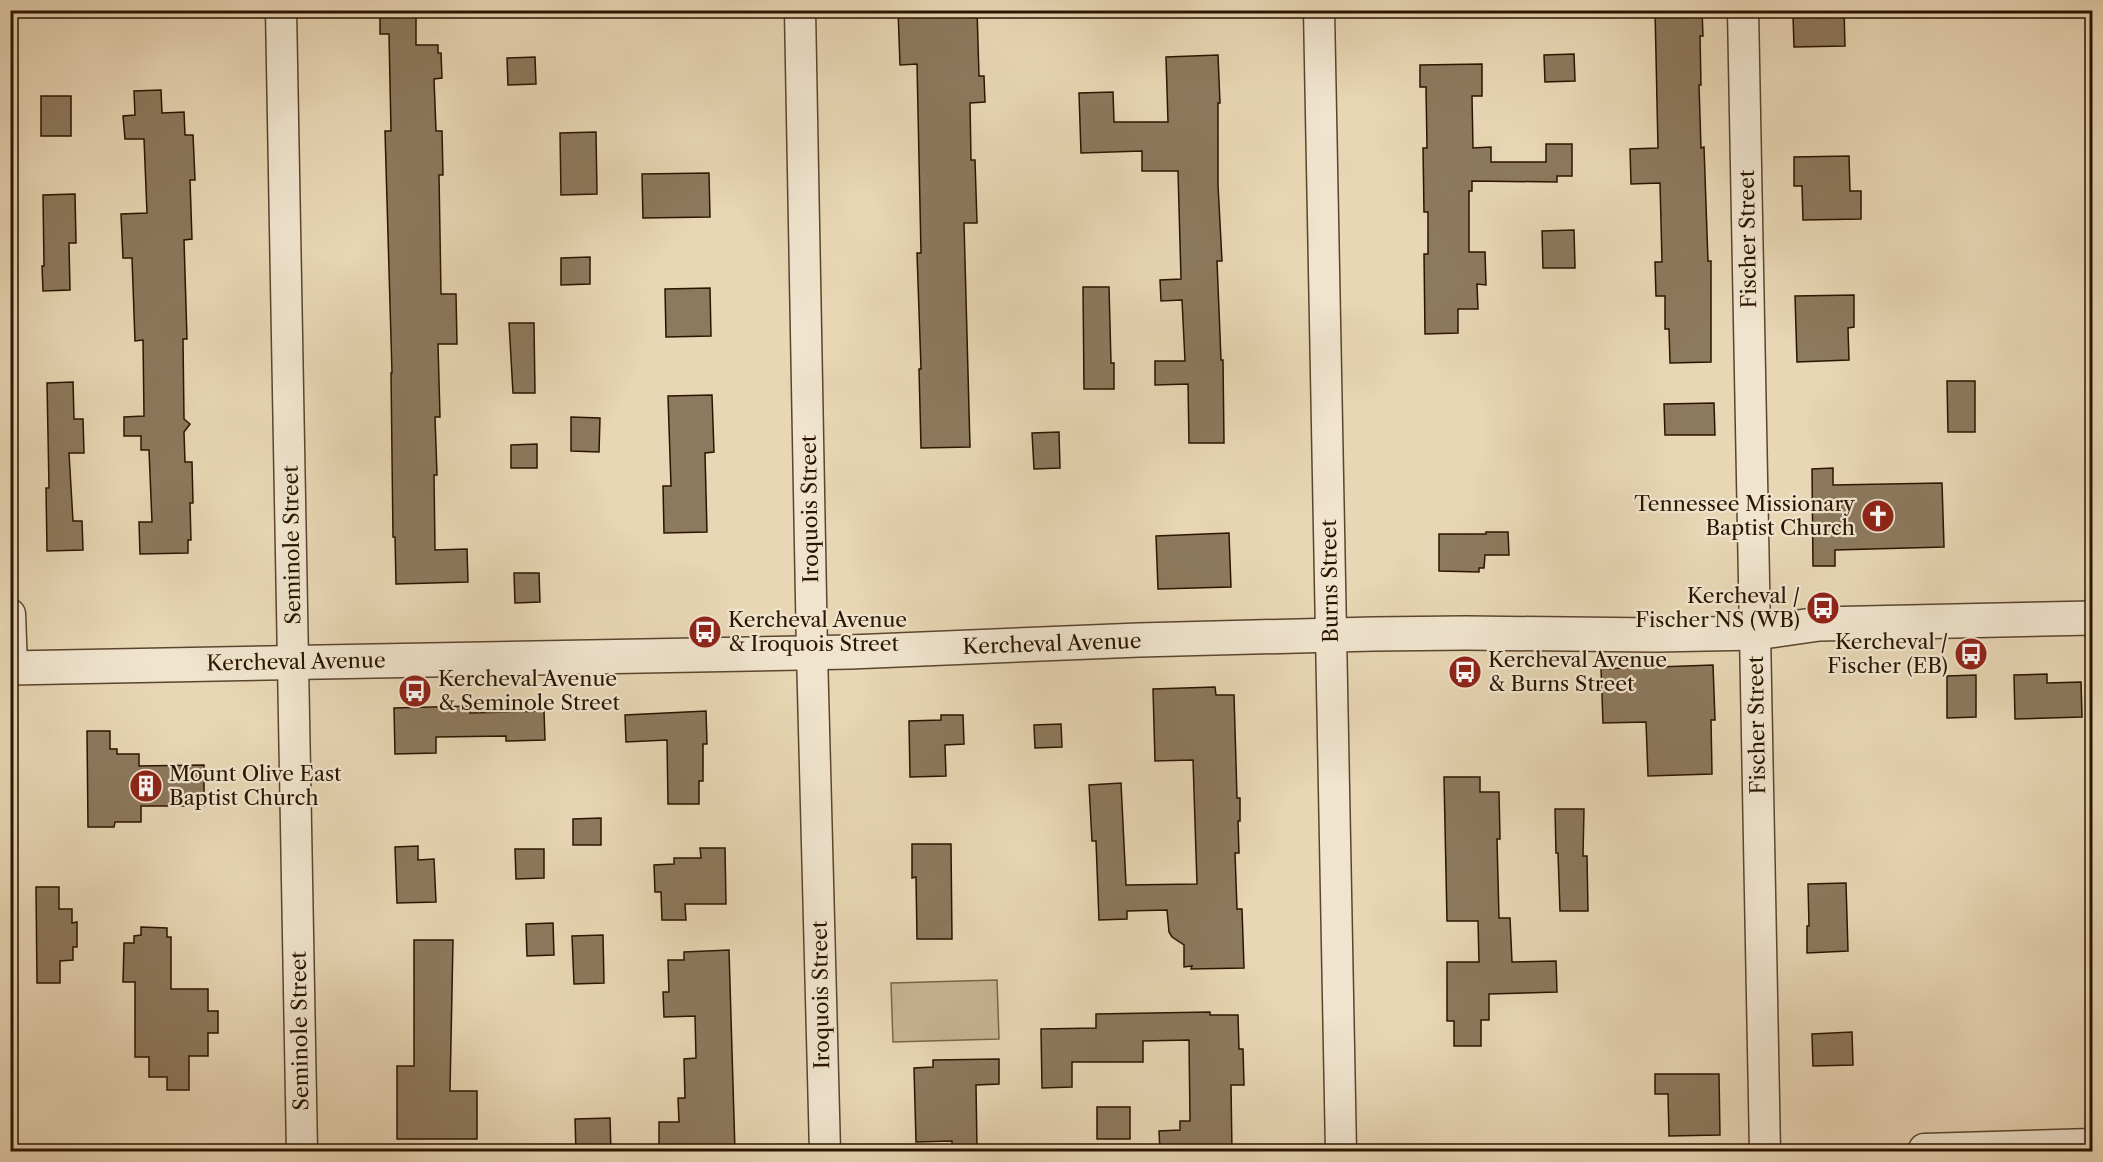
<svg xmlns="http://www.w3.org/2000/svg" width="2103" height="1162" font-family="'Libre Caslon Text',serif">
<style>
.green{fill:#c8b595;stroke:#7a654a;stroke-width:1.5}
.building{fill:#8d795e;stroke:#2b1500;stroke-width:1.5}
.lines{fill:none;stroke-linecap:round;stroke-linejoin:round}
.minor-casing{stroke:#5a452d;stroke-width:33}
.tertiary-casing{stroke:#5a452d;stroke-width:36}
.minor{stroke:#f0e4ce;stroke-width:30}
.tertiary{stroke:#f0e4ce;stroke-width:33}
.labels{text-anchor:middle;stroke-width:4.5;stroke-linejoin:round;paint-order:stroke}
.street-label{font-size:21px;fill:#2b1500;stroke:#f0e4ce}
.poi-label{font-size:21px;fill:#2b1500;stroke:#f0e4ce;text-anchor:start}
</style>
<rect width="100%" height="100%" fill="#e8d6b4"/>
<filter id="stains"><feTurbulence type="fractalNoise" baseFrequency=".00333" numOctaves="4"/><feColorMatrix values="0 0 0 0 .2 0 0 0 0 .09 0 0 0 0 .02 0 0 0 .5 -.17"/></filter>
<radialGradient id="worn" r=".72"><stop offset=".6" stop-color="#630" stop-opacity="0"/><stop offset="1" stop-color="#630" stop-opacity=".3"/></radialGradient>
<polygon class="green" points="997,980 999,1039 893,1042 891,983"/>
<g class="building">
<polygon points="380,10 416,10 416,45 438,45 438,53 441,53 442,78 434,79 436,131 442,131 443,175 439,175 441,294 456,294 457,344 438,344 440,417 435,417 437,475 434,475 435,550 467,549 468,582 396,584 395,537 393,537 391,373 392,373 385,131 391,131 389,34 380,34"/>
<polygon points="898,10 977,10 979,76 984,76 985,102 970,103 971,160 975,160 977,223 964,223 970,447 921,448 919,369 921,369 917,253 921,253 917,64 900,65"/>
<polygon points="1655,10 1702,10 1703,36 1700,36 1701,85 1699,85 1701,148 1704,147 1708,261 1711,261 1711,362 1670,363 1669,329 1665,329 1665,296 1656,296 1655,262 1662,262 1660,183 1631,184 1630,149 1658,148"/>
<polygon points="1795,10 1844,10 1845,46 1794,47 1793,15 1795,15"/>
<polygon points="1574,54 1575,81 1545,82 1544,55"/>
<polygon points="1218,55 1220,103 1218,103 1218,185 1222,261 1217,261 1221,360 1223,360 1224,443 1189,443 1188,384 1155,385 1155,361 1185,361 1182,300 1161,301 1160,280 1181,279 1178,171 1142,171 1142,151 1081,153 1079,93 1113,92 1114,122 1168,122 1166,57"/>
<polygon points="535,57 536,84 508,85 507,58"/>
<polygon points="1482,64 1482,96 1472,96 1473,148 1491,147 1491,162 1546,162 1546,144 1572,144 1572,176 1557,176 1557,182 1472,181 1472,191 1469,191 1469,252 1485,252 1486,285 1477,284 1478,309 1458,309 1458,333 1425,334 1424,254 1428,254 1428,212 1424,212 1423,148 1427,148 1426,87 1420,87 1420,65"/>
<polygon points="161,90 162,113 184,112 185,135 193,135 195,180 190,180 192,239 184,240 187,339 183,339 184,419 190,424 184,432 185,462 192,462 193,503 190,503 191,540 188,540 188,553 140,554 139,522 152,522 149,450 141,450 141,436 124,436 124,417 144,416 143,340 135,341 132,258 123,258 121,214 147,213 144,139 125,139 123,116 135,115 134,91"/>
<rect x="41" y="96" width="30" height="40"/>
<polygon points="596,132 597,194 561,195 560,133"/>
<polygon points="1849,156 1850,191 1861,191 1861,219 1803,220 1802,186 1794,186 1794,157"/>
<polygon points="709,173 710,217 643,218 642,174"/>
<polygon points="75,194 76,243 69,243 70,290 43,291 42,266 44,266 43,195"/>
<polygon points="1574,230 1575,268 1543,268 1542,231"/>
<polygon points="590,257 590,284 561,285 561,258"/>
<polygon points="1083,287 1109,287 1111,363 1114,363 1114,389 1084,389"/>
<polygon points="710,288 711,336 666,337 665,289"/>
<polygon points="1854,295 1854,327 1848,328 1849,360 1797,362 1795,296"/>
<polygon points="509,323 534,323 535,393 513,393"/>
<polygon points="1947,381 1975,381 1975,432 1948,432"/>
<polygon points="73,382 74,419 83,419 84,453 69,453 73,521 82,521 83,550 47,551 46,488 49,488 47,383"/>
<polygon points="712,395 714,452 705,453 707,532 664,533 663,486 671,486 668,396"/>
<polygon points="1714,403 1715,435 1665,435 1664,404"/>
<polygon points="571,417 600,418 599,452 571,451"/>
<polygon points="1059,432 1060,468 1034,469 1032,433"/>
<polygon points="537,444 537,468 511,468 511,445"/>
<polygon points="1833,468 1833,485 1942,483 1944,547 1835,550 1835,566 1813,566 1812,469"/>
<polygon points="1486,532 1508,532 1509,555 1485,555 1484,568 1479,568 1479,572 1439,571 1439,534 1486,534"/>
<polygon points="1229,533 1231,587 1158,589 1156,536"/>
<polygon points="514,573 539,573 540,602 515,603"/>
<polygon points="1713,665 1715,720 1711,720 1712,774 1648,776 1646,722 1603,723 1601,669"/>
<polygon points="2047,674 2047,683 2081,682 2082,717 2015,719 2014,675"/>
<polygon points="1976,675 1976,717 1947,718 1947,676"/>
<polygon points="1215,687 1216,695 1234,695 1237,798 1240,798 1240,821 1238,821 1239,853 1235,853 1237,909 1242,909 1244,968 1191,969 1192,966 1184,967 1184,945 1172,937 1169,932 1167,910 1127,911 1127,919 1099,920 1096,841 1092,841 1089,785 1121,783 1126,885 1197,884 1193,760 1155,761 1153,689"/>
<polygon points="470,706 470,713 544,711 545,740 506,741 506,736 436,737 436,753 395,754 394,708"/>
<polygon points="706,711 707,744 703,744 703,781 699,781 699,804 668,804 667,740 626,742 625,715"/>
<polygon points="941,715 963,715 964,744 945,745 946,776 910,777 909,721 941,720"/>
<polygon points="1061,724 1062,747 1035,748 1034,725"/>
<polygon points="87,731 110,731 110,749 117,749 117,754 139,754 139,766 204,765 204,806 141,806 141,822 115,822 114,827 88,827"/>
<polygon points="1444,777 1480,777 1480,792 1499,792 1500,839 1497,839 1499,918 1510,918 1512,962 1556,961 1557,992 1489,994 1489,1020 1481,1020 1481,1046 1454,1046 1454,1021 1447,1021 1447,962 1479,962 1478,921 1447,921"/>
<polygon points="1555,809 1584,809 1583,856 1587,856 1588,911 1560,911 1558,853 1556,853"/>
<polygon points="601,818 601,845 573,845 573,819"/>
<polygon points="912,844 951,844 952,939 917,939 916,877 912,878"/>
<polygon points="418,846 418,860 434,859 436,902 397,903 395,847"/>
<polygon points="700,848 725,848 726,904 685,904 686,920 662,920 661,892 655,892 654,865 674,864 674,858 701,858"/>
<polygon points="515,849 544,849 544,878 516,879"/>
<polygon points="1846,883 1848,951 1807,953 1807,926 1809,926 1808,884"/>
<polygon points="36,887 59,887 59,909 72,909 72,923 77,922 77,947 73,947 73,960 60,961 60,983 37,983"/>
<polygon points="553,923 554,955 527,956 526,924"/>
<polygon points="141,927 167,928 167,937 171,937 171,989 208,989 208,1011 218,1011 218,1033 208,1033 208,1056 189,1056 189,1090 167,1090 167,1077 149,1077 149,1057 135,1057 135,982 123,982 124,943 134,943 134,936 141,935"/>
<polygon points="603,935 604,983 574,984 572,936"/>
<polygon points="414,940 453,940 450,1091 477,1091 477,1139 397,1139 397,1066 414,1066"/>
<polygon points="729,950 735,1152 659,1152 659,1122 679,1122 678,1098 685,1098 684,1059 696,1058 695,1016 664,1017 663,992 669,992 668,960 684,960 684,952"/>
<polygon points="1210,1012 1210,1015 1238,1015 1239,1049 1243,1049 1244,1085 1231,1085 1232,1152 1160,1152 1159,1131 1180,1130 1180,1121 1190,1121 1189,1040 1143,1041 1143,1062 1072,1062 1072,1087 1042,1088 1041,1029 1096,1028 1096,1014"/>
<polygon points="1852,1032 1853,1065 1813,1066 1812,1034"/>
<polygon points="999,1059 999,1084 976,1085 977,1149 952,1149 952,1141 916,1142 914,1068 933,1067 933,1060"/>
<polygon points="1655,1074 1719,1074 1720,1135 1669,1136 1668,1094 1655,1094"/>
<rect x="1097" y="1107" width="33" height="32"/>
<polygon points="610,1118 611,1152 576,1152 575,1119"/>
</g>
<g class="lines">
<defs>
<g id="minor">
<polyline points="281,10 302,1152"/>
<polyline points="800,10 812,652 825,1152"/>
<polyline points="1319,10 1341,1152"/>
<polyline points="1743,10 1765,1152"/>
<polyline points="10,614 12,668"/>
<polyline points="1924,1149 2092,1144"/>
</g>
<polyline id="tertiary" points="10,668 850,652 1139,640 1373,634 1466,633 1656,635 1756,633 1819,624 2092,618"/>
</defs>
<use href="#minor" class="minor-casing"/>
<use href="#tertiary" class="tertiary-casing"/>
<use href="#minor" class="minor"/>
<use href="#tertiary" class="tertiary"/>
</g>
<defs>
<symbol id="church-disc" viewBox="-11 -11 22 22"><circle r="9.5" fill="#8f2418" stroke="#f0e4ce"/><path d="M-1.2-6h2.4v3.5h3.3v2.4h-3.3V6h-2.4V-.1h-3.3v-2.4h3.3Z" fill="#fff"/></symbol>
<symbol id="bus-disc" viewBox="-11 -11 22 22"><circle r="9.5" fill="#8f2418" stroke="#f0e4ce"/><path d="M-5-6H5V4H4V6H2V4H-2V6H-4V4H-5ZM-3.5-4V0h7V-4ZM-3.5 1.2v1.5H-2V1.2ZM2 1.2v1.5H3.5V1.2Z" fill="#fff"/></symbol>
<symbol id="building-disc" viewBox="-11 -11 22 22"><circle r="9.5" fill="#8f2418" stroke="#f0e4ce"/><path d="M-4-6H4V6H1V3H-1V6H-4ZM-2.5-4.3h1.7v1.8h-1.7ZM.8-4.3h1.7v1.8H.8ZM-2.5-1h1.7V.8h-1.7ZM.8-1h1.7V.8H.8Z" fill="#fff"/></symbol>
</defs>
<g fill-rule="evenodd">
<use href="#church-disc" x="1859" y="497" width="38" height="38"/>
<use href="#bus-disc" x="1804" y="589" width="38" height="38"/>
<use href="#bus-disc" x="686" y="613" width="38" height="38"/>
<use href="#bus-disc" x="1952" y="635" width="38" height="38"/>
<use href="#bus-disc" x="1446" y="653" width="38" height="38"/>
<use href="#bus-disc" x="396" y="672" width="38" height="38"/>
<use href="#building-disc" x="127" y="767" width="38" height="38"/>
</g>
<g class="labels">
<g class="street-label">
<text transform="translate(1748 239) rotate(-91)" y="7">Fischer Street</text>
<text transform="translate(810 509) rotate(-91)" y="7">Iroquois Street</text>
<text transform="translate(292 545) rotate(-91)" y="7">Seminole Street</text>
<text transform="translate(1330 581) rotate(-91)" y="7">Burns Street</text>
<text transform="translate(1052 644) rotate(-2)" y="7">Kercheval Avenue</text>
<text transform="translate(296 662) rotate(-1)" y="7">Kercheval Avenue</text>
<text transform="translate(1757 725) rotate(-91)" y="7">Fischer Street</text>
<text transform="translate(821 995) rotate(-91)" y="7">Iroquois Street</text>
<text transform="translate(300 1031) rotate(-91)" y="7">Seminole Street</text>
</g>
<g class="poi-label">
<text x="1855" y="511" text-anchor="end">Tennessee Missionary<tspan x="1855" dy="24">Baptist Church</tspan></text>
<text x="1800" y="603" text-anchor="end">Kercheval /<tspan x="1800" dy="24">Fischer NS (WB)</tspan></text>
<text x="728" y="627">Kercheval Avenue<tspan x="728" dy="24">&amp; Iroquois Street</tspan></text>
<text x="1948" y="649" text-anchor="end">Kercheval /<tspan x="1948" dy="24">Fischer (EB)</tspan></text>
<text x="1488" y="667">Kercheval Avenue<tspan x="1488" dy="24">&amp; Burns Street</tspan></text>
<text x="438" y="686">Kercheval Avenue<tspan x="438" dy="24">&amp; Seminole Street</tspan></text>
<text x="169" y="781">Mount Olive East<tspan x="169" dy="24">Baptist Church</tspan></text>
</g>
</g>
<rect width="2103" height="1162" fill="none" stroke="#e8d6b4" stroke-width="36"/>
<rect x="12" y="12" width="2079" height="1138" fill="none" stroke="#2b1500" stroke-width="3"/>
<rect x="18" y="18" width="2067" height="1126" fill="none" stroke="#2b1500" stroke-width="1.5"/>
<rect width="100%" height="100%" filter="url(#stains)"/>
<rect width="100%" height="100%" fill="url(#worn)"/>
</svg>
